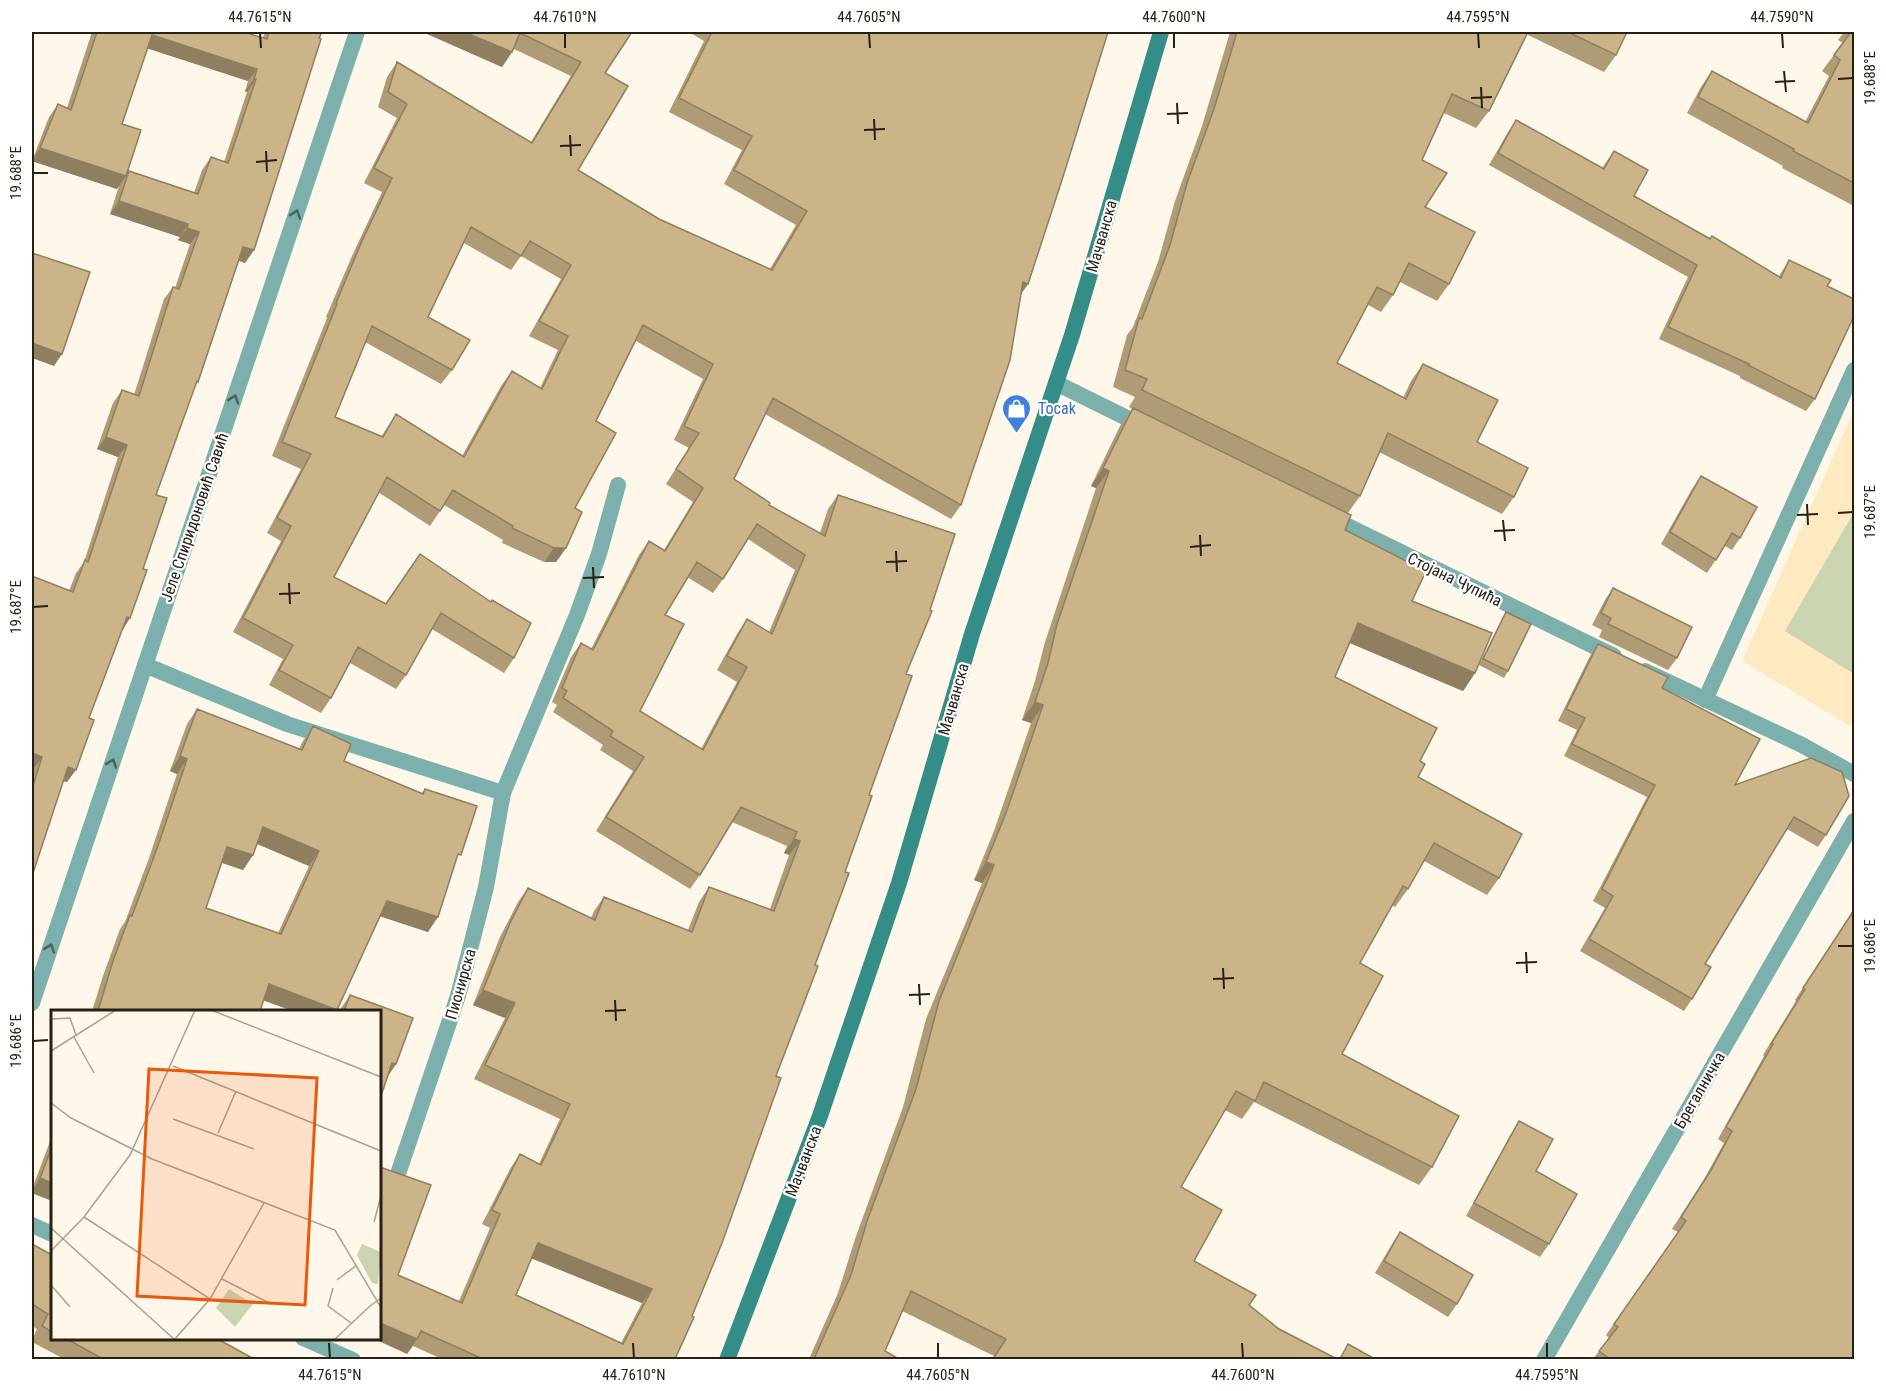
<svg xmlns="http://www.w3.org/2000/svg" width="1886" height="1391" font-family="'Roboto Condensed',sans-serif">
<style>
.built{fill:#ffe9c1}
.green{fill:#cad5af}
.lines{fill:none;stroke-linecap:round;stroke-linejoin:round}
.minor{stroke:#7cb0ac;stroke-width:16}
.secondary{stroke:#348d87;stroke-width:16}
.wall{fill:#af9b76;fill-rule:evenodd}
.shaded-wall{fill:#8f7e60}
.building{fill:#ccb489;stroke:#8f7e60;stroke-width:1.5;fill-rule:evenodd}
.oneway{stroke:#4d6159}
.ticks{fill:none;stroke:#272115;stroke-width:2}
.labels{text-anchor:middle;stroke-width:4.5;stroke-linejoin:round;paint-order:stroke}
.street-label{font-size:16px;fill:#272115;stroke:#fff}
.shop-label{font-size:16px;fill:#366cbe;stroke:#fff;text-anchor:start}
.inset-road{fill:none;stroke:#a8a195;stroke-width:1.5}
.view{fill:#e8590c;fill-opacity:0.15;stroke:#e8590c;stroke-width:3}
.inset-edge{fill:none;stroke:#272115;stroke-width:3}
.neatline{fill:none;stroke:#272115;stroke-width:2}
.ticks-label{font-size:15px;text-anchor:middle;fill:#272115}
</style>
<rect width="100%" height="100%" fill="#fef7ea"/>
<polygon class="built" points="1854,410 1854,728 1742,661"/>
<polygon class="green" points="1854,512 1854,674 1785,631"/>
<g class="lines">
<g class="minor">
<polyline points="1056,383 1145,427"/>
<polyline points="1327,516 1614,656"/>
<polyline points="145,665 287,724 503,793"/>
<polyline points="1645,671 1802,745 1854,774"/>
<polyline points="1705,700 1854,370"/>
<polyline points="32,1003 357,32"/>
<polyline points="399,1171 458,996 486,887 503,793 577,615 599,554 618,485"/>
<polyline points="32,1225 52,1234"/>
<polyline points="303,1338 353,1360"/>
<polyline points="1544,1360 1854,821"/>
</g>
<polyline class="secondary" points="727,1360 820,1116 899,883 972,634 1072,335 1161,32"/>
</g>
<g class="wall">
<path d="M92,32H243L262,38L266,32H322L254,250L245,263L239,261L156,495L121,631L89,718L67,782L63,781L32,876V774L33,770L32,769V576L69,591L76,573L84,562L118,457L97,449L113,403L122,390L134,395L164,299L173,287L175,288L190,244L178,240L180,237L110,214L119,186L117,189L32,161L49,117L58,104L67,108ZM147,48L248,81L245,91L247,92L224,162L211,157L202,170L194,193L127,173L122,124Z"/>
<path d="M426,32H632L605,73L578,170L659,219L770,269L796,225L724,184L742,150L669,112L704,41L689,32H1108L1028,284L1021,294L961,505L951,519L765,414L734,479L769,505L820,533L828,509L838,495L906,674L815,965L675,1359H442L413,1346L407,1354L398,1275L459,1301L490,1228L482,1224L510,1169L520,1154L539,1164L560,1119L474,1079L505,1018L473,1005L500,937L518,902L528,888L591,918L594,911L604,897L688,930L699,902L709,887L770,909L789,855L784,853L787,846L732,822L700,875L690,889L596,831L633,771L600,750L603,745L553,712L557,705L552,702L571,657L581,643L591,649L639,555L649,541L664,550L693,502L666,484L689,448L674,440L703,379L636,341L596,421L566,548L556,562H544L502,543L503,540L444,505L430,526L378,492L334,577L385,604L420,554L514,658L504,673L432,629L406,675L396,689L350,663L331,698L321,713L269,685L283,659L233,632L281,541L267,533L301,469L272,456L327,318L326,317L352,256L382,192L364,183L397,118L378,107L387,77L397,62L531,142L571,76L514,49L502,67L425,33ZM464,243L511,270L521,256L561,279L529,336L558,350L540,388L512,371L501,386L462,456L396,414L381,437L335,417L365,342L441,384L452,370L428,317ZM748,539L795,570L769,632L747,619L737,634L717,670L737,682L701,749L640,711L665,615L687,577L713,593L723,579ZM531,1258L642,1303L621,1343L516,1295Z"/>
<polygon points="1230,32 1627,32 1616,55 1604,72 1526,34 1489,111 1476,128 1444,113 1422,160 1425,207 1449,284 1437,301 1400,282 1393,295 1381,312 1368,305 1337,363 1403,398 1411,381 1423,364 1514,497 1502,514 1379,452 1360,496 1348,513 1345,530 1412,601 1475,673 1463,691 1350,643 1335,677 1420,761 1418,777 1499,878 1487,895 1424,861 1408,889 1395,907 1392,905 1360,963 1342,1054 1432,1167 1419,1185 1254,1102 1242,1119 1225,1110 1181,1187 1194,1261 1279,1329 1337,1359 992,1359 994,1356 902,1311 885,1351 899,1359 809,1359 838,1293 855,1239 903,1107 926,1019 982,883 974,880 994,831 1031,723 1022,720 1035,681 1045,642 1096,488 1091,486 1120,426 1132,409 1129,407 1135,397 1113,387 1127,335 1133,327 1158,262 1175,201 1202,126"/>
<polygon points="1844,32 1854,32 1854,206 1782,168 1783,166 1687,113 1701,87 1712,71 1805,122 1829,76 1822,71 1843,43 1838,40"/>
<polygon points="1516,120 1602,168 1614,151 1634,196 1779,276 1789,260 1827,286 1815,399 1806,411 1740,378 1740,376 1659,339 1688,277 1489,165 1508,132"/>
<polygon points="1701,476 1740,538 1732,550 1725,546 1707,573 1661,544 1692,489"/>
<polygon points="1613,588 1677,658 1668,670 1599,637 1602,630 1592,625 1605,600"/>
<polygon points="1506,612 1508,671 1504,678 1479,665 1502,619"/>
<polygon points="1598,644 1662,688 1735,785 1811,758 1826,835 1818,847 1787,829 1705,964 1692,999 1684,1011 1580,951 1605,908 1593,901 1647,797 1564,756 1577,730 1558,721 1590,656"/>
<path d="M197,709L299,749L303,741L313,726L344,761L422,793L425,789L455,862L428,932L380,916L293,1011L264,1000L260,1011H92L103,976L120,929L125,922L149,858L177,774L170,771L187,724ZM257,844L309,866L278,933L206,908L222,863L243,870L253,855Z"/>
<polygon points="1854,909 1854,1359 1593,1359 1609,1338 1606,1335 1678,1232 1672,1229 1703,1181 1724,1143 1718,1139 1764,1056 1763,1055 1796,1001 1795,1000"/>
<polygon points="350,995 413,1018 396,1064 386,1078 380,1099 380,1011 339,1011"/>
<polygon points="1519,1121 1536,1171 1549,1244 1540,1257 1466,1216 1511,1134"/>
<polygon points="52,1136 52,1201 32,1193 32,1189"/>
<polygon points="1400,1232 1457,1304 1448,1317 1375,1273 1392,1244"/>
<polygon points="32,1244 52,1255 52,1338 216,1338 254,1359 64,1359 32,1342 32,1340 37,1329 32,1326"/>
</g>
<g class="shaded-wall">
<polygon points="426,32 464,32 512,52 502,67 425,33"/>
<polygon points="152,35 257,69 248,81 143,47"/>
<polygon points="254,79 256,79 247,92 245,91"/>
<polygon points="40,148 126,176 117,189 32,161"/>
<polygon points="119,201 188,224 180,237 110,214"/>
<polygon points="187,228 199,232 190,244 178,240"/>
<polygon points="243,247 254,250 245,263 235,259"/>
<polygon points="1023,282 1028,284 1018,298"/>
<polygon points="32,343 62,354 54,366 32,358"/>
<polygon points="106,437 127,445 118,457 97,449"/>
<polygon points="1103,468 1109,471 1096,488 1091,486"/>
<polygon points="554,548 566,548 556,562 544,562"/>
<polygon points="127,617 130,618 122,631"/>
<polygon points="1358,623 1475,673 1463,691 1345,641"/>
<polygon points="1035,702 1043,705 1031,723 1022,720"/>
<polygon points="32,753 42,757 33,770 32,769"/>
<polygon points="180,756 187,759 177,774 170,771"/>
<polygon points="68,767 76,770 67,782 59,780"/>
<polygon points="263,827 319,851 309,866 253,842"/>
<polygon points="794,839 800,841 789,855 784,853"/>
<polygon points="227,847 253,855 243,870 217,861"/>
<polygon points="986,862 994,865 982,883 974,880"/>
<polygon points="387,901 438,917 428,932 376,915"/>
<polygon points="269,984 337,1010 336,1011 293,1011 259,999"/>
<polygon points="483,990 515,1003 505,1018 473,1005"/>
<polygon points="392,1063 396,1064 386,1079"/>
<polygon points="40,1178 52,1183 52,1201 32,1193 32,1191"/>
<polygon points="538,1243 652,1289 642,1303 528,1257"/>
<polygon points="380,1323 417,1339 407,1354 372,1338 380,1338"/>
</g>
<g class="building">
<polygon points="97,32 243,32 267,39 269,32 322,32 319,38 321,39 254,250 243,247 198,382 197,381 156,495 167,498 143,569 147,570 130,618 127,617 89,718 94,720 76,770 68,767 32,876 32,789 42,757 32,753 32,576 73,592 85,560 88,562 127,445 106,437 122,390 139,396 173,287 179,289 199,232 187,228 188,224 119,201 129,171 198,194 211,157 228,163 256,79 254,79 257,69 152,35 122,124 141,130 126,176 40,148 58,104 71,110"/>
<path d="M464,32H632L605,73L628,86L578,170L659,219L772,270L807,211L734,170L752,136L679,98L712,32H1108L1062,180L1028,284L1023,282L1010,360L961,505L773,398L734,479L770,503L769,505L825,536L838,495L955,534L930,610L932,611L906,674L912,676L869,795L872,796L845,872L849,873L815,965L818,966L776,1076L781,1078L722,1243L692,1316L694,1317L675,1359H483L421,1331L417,1339L380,1323V1167L431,1185L398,1275L462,1303L500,1214L492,1210L520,1154L541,1165L570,1104L485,1065L515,1003L483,990L510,923L528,888L595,920L604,897L692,932L709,887L774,911L800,841L794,839L797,832L741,807L700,875L606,817L644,757L610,736L613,731L563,698L567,691L562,688L581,643L593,650L649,541L665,551L703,488L676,469L699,433L684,426L713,364L643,325L596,421L616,433L575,508L582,512L566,548H554L512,528L513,526L453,490L440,511L387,477L334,577L386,604L420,554L491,602L492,600L531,623L514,658L441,613L406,675L358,647L331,698L279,670L293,645L243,618L291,526L277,518L311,454L282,442L337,304L336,303L362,241L392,178L374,168L407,104L388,92L397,62L532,143L581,62L520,33L512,52ZM471,227L521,256L530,241L571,265L539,321L568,336L542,389L512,371L464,457L396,414L383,437L335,417L372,326L452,370L470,340L428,317ZM757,524L805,555L772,634L747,619L727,656L747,667L703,750L640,711L684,624L665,615L697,562L723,579ZM538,1243L652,1289L623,1344L516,1295Z"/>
<polygon points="1237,32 1528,32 1489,111 1452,94 1422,160 1447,173 1425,207 1475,232 1449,284 1409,263 1393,295 1377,287 1337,363 1406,399 1423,364 1498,400 1477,442 1528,468 1514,497 1388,433 1360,496 1142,390 1147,379 1125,370 1139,318 1142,319 1170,245 1187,183 1214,109"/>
<polygon points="1568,32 1627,32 1616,55"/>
<polygon points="1851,32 1854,32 1854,183 1793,151 1794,149 1698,97 1712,71 1808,123 1840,60 1834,55"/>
<polygon points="1516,120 1604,169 1614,151 1648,170 1634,196 1710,239 1712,236 1781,278 1789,260 1831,280 1827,286 1854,299 1854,316 1815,399 1748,365 1749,364 1668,327 1697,265 1498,153"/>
<polygon points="32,253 90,272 62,354 32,343"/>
<polygon points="1133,408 1351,515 1345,530 1426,571 1412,601 1492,633 1475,673 1358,623 1335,677 1437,728 1420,761 1425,764 1418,777 1522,834 1499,878 1434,843 1408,889 1403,886 1360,963 1383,976 1342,1054 1459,1116 1432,1167 1264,1082 1255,1101 1236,1091 1181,1187 1222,1210 1194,1261 1256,1295 1249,1305 1279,1329 1337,1359 993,1359 1006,1339 911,1291 885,1351 899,1359 814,1359 851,1275 867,1221 916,1089 939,1001 994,865 986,862 1006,813 1043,705 1035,702 1048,663 1057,624 1109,471 1103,468"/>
<polygon points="1701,476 1757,507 1740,538 1732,533 1716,560 1670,532"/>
<polygon points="1613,588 1692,627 1677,658 1608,624 1611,618 1601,613"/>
<polygon points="1506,612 1531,624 1508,671 1483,659"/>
<polygon points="1598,644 1668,677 1662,688 1760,739 1735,785 1811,758 1842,772 1849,796 1826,835 1794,817 1705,964 1711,967 1692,999 1589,939 1613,896 1602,889 1655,785 1572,744 1585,718 1566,709"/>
<path d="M197,709L302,750L313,726L351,744L344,761L423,794L425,789L477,806L461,855L458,854L438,917L387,901L337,1010L269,984L260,1011H98L113,961L130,915L132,916L159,843L187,759L180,756ZM263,827L319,851L281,934L206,908L227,847L253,855Z"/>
<polygon points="1854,910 1854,1359 1610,1359 1599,1351 1618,1327 1614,1324 1686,1221 1681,1217 1711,1170 1732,1131 1726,1127 1773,1044 1771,1044 1805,989 1803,988"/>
<polygon points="350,995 413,1018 396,1064 392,1063 380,1099 380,1011 344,1011"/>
<polygon points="1519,1121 1553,1139 1536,1171 1577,1194 1549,1244 1474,1203"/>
<polygon points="52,1147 52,1183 40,1178"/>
<polygon points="1400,1232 1473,1275 1457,1304 1384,1261"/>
<polygon points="32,1244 52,1255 52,1332 42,1326 48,1314 32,1304"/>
<polygon points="65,1338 216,1338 254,1359 103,1359"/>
<polygon points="1348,1344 1375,1359 1340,1359"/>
</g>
<defs><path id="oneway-chevron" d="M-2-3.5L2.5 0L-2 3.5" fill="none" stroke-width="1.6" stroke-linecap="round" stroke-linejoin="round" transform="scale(1.5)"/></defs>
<g class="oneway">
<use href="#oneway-chevron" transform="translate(296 214) rotate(-71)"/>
<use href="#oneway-chevron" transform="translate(234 399) rotate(-71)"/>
<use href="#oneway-chevron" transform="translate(112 763) rotate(-71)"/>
<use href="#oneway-chevron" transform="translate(50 948) rotate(-71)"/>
</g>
<path class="ticks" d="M260,33L261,48M565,33V48M869,33L870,48M1174,33V48M1478,33L1479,48M1782,33L1783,48M1784,71L1786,92M1838,79L1853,78M1775,82L1795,81M1481,87L1482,108M1471,98L1492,97M1177,103L1178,124M1167,114L1188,113M874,119L875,140M864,130L885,129M570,135L571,156M560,146L581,145M266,151L267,172M256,162L277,160M33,173H48M1807,504L1808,525M1838,513L1853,512M1797,515L1818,514M1503,520L1505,541M1494,531L1515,530M1200,535L1201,556M1190,547L1211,545M896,551L897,572M886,562L907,561M593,567L594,588M583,578L604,577M289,583L290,604M279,594L300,593M33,607L48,606M1838,946H1853M1526,952L1527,973M1516,963L1537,962M1223,968L1224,989M1213,979L1234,978M919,984L920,1005M909,995L930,994M615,1000L616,1021M605,1011L626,1010M33,1041L48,1040M329,1343L330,1358M633,1343L634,1358M938,1343V1358M1242,1343L1243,1358M1547,1343V1358"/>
<defs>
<symbol id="shop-pin" viewBox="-11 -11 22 30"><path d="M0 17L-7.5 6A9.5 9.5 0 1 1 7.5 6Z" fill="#3f7fe0" stroke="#fff"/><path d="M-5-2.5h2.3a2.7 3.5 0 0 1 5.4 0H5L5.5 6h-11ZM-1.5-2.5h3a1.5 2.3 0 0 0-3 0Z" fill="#fff"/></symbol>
</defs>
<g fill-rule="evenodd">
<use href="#shop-pin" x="1000" y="392" width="33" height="45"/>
</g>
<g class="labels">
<g class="street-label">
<text transform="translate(1101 236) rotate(-74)" y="6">Мачванска</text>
<text transform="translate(194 517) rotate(-71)" y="6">Јеле Спиридоновић Савић</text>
<text transform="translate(1455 579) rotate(26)" y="6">Стојана Чупића</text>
<text transform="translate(953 699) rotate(-74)" y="6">Мачванска</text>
<text transform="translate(460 984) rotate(-74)" y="6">Пионирска</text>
<text transform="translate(1699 1090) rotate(-60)" y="6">Брегалничка</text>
<text transform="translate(803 1161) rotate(-69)" y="6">Мачванска</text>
</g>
<g class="shop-label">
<text x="1038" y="414">Tocak</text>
</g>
</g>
<g transform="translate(51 1010)">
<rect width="330" height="330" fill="#fef7ea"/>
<path d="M311,234L330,242L327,274L321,273L306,245ZM178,279L202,294L184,317L165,298Z" fill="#cad5af"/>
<path class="inset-road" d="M160,0L330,67M0,9L19,8L25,25M23,27L43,63M0,41L65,0M122,56L330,141M0,93L20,108L101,149L284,220L326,291L330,288M122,109L203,139M167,123L185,81M33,207L159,289M323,212L330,186M0,218L124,330M0,241L33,207L79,145L144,0M171,269L220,294M286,270L306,255M0,275L19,297M282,278L277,296L300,313M123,330L159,289L213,193M283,330L319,296L326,291L330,297"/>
<path class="view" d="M98,59L266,68L254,295L86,286Z"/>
<rect width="330" height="330" class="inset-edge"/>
</g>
<rect width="1886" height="1391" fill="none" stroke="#ffffff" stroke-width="66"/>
<rect x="33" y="33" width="1820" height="1325" class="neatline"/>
<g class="ticks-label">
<text x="260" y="22">44.7615°N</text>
<text x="565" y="22">44.7610°N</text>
<text x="869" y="22">44.7605°N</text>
<text x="1174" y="22">44.7600°N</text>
<text x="1478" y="22">44.7595°N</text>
<text x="1782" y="22">44.7590°N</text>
<text transform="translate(1870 78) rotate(-90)" y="5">19.688°E</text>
<text transform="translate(16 173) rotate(-90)" y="5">19.688°E</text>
<text transform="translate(1870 512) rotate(-90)" y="5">19.687°E</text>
<text transform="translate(16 607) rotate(-90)" y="5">19.687°E</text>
<text transform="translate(1870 946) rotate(-90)" y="5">19.686°E</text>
<text transform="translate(16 1041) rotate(-90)" y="5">19.686°E</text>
<text x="330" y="1380">44.7615°N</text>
<text x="634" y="1380">44.7610°N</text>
<text x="938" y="1380">44.7605°N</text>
<text x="1243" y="1380">44.7600°N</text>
<text x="1547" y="1380">44.7595°N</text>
</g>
</svg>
